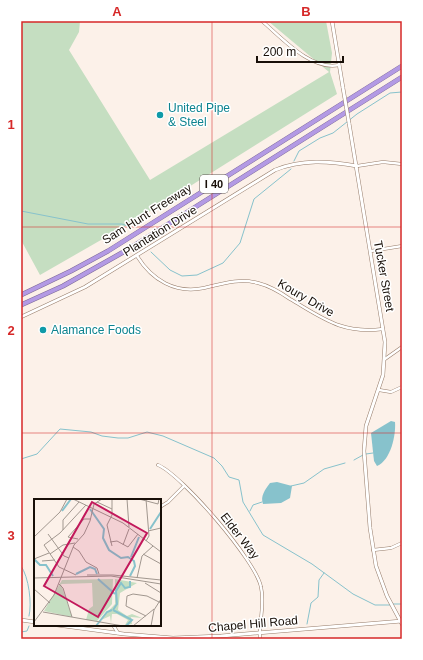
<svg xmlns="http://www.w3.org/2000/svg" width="423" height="660" font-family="Helvetica,sans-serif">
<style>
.green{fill:#c5dec1}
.water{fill:#87c2cc}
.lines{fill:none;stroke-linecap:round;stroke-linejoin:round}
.stream{stroke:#87c2cc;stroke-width:1}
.minor-casing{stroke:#967c6a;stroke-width:3.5}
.tertiary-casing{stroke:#967c6a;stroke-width:4}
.secondary-casing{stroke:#967c6a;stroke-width:4}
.motorway-casing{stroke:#7d6997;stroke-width:5}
.minor{stroke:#fff;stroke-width:2.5}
.tertiary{stroke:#fff;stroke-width:3}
.secondary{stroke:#fff;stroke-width:3}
.motorway{stroke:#b39ae4;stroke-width:4}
.tertiary-bridge-casing{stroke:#967c6a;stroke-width:4;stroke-linecap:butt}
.tertiary-bridge{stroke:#fff;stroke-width:3}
.grid{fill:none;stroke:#d62828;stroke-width:1;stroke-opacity:0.55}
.culture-dot{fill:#0f9aa8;stroke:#fff;stroke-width:1.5}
.labels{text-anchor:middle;stroke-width:3;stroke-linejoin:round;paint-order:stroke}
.shield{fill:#fff;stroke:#5d5752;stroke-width:1}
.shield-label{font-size:11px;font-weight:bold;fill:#180f08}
.culture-label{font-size:12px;fill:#0d838f;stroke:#fff;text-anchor:start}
.street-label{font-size:12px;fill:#180f08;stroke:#fff}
.inset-river{fill:none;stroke:#87c2cc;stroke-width:2}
.inset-road{fill:none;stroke:#a1978f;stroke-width:1}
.view{fill:#c2185b;fill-opacity:0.15;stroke:#c2185b;stroke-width:2}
.inset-edge{fill:none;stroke:#180f08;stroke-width:2}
.neatline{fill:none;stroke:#d62828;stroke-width:1.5}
.grid-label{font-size:13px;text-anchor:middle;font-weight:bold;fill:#d62828}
</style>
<rect width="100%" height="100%" fill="#fcf1e9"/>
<polygon class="green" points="21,21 80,21 79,32 69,50 150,180 329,72 268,21 326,21 332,53 330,72 337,94 141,217 40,275 21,240"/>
<g class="water">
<path d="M391,421L395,422C396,435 391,460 377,466L374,461L371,433Z"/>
<path d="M277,482L292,486L290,498L281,503L263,504C260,496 265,490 270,483Z"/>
</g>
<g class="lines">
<g class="stream">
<polyline points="294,161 299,151 320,138 333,133 357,114 390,93 402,92"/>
<polyline points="21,211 88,224 122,224 130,227"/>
<polyline points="151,252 170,270 182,276 197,275 223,263 240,243 254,199 291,169"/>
<polyline points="366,454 373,453"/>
<polyline points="21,459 37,454 60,429 91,432 102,436 118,438 128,438 147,432 163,436 214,458 222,466 229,477 239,480 243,502 263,535 312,564 353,594 375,605 390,605"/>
<polyline points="354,460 363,455"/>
<polyline points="291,486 304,483 324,469 345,463"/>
<polyline points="250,511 253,505 262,502"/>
<path d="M21,566C29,577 32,604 29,616"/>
<polyline points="393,604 402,604"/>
<polyline points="307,624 311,603 318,597 319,580 324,573"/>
<polyline points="21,632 27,631 29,626"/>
</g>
<defs>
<g id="minor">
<path d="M262,21C282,38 311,71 339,65"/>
<polyline points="357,166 383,162 402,164"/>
<polyline points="371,251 402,246"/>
<path d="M137,256C152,280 175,294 204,288C222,284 238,278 258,283C270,286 280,292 290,299C324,319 342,334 383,329"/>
<polyline points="385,359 402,347"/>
<polyline points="379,390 391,392 402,387"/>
<path d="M158,465C182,475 256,561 261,587C265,604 259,622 260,639"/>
<polyline points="160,507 168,502 184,486"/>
<polyline points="373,550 391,548 402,543"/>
<polyline points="113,625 118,633"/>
</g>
<g id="tertiary">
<polyline points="332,21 343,88"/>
<polyline points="349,123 385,342 383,375 366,426 364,451 370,528 376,566 387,596 402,624"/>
<path d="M21,317L85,287L275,170C302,159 329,161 357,166"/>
</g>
<g id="secondary">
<polyline points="21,620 35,622"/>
<polyline points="57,625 124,634 173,638 221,636 402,621"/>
</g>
<g id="motorway">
<polyline points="21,295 71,271 108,251 402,66"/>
<polyline points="21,305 63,286 127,250 402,77"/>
</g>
</defs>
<use href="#minor" class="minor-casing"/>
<use href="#tertiary" class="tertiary-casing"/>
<use href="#secondary" class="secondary-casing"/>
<use href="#motorway" class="motorway-casing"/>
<use href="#minor" class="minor"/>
<use href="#tertiary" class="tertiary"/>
<use href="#secondary" class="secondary"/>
<use href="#motorway" class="motorway"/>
<defs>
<polyline id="tertiary-bridge" points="343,88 349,123"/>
</defs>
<use href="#tertiary-bridge" class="tertiary-bridge-casing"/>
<use href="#tertiary-bridge" class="tertiary-bridge"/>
</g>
<path class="grid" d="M212,21V639M21,227H402M21,433H402"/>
<g class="culture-dot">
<circle cx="160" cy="115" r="4"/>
<circle cx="43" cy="330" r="4"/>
</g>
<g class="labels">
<rect class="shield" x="200" y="175" width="28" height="18" rx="3"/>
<g class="shield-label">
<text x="214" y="188">I 40</text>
</g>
<g class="culture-label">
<text x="168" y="112">United Pipe<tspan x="168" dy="14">&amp; Steel</tspan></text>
<text x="51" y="334">Alamance Foods</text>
</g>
<g class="street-label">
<text transform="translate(147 214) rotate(-32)" y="4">Sam Hunt Freeway</text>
<text transform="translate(160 231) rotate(-32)" y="4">Plantation Drive</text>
<text transform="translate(384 276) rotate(80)" y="4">Tucker Street</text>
<text transform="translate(306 298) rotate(30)" y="4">Koury Drive</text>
<text transform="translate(240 536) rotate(52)" y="4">Elder Way</text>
<text transform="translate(253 624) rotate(-5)" y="4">Chapel Hill Road</text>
</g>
</g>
<g transform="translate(34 499)">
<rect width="127" height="127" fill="#fcf1e9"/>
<path d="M79,80L78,105L63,122L52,121L55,110L59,107L58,84L27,85L38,118L10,112L28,81ZM81,80L103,84L86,94L84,111L93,117L98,115L108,119L97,118L98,125L91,126L94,121L83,115H78L77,124L76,117L65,122L81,105Z" fill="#c5dec1"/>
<path class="inset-river" d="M56,10L70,30L69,39L75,51L87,59L94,58L100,62L101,67L96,77M28,12L37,0M116,30L127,13M97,58L105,38M0,60L6,66H12L19,77M42,75L56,68L61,70L63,75M64,80L81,95M79,111L83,105L82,92L87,84L91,89L96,88V82M79,111L98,121L92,127M62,127L73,113L78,111"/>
<path class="inset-road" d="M39,0L89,24L127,53M93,0L95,28M105,0L124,5L125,0M112,0L115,37L112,42M63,3L78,10M29,31V21L45,3M114,32L127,29M14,35L30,57L35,59M0,38L26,13L33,0M44,40L34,38L50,20H57M76,43L83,42L94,48L104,35M89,46L95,30M78,47L73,26L78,16V0M39,48L45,52L52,63L63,69L65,75M16,55L29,46L41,44M109,55L127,65M0,60L15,54M8,62L21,61M42,76L25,68L10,46L26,34L52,6M53,76H79L127,81M0,79L77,77L127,85M103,79L108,57L119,47M111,84L127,94M25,85L29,89L38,118M0,90L16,104M9,113L89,127M112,117L92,107L93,97L99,95L113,97L127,104M0,123L20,96L40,46L50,35L56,22L60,5L68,0M99,127L120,110M117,127L120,111L127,100"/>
<path class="view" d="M58,3L113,34L64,118L10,87Z"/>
<rect width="127" height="127" class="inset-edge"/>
</g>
<rect width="423" height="660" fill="none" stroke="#ffffff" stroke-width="44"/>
<path d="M257 56v6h86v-6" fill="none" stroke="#180f08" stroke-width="2"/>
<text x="263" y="56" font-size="12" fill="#180f08" stroke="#ffffff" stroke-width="3" paint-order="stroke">200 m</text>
<rect x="22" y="22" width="379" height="616" class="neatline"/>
<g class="grid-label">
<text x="117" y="16">A</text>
<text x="306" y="16">B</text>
<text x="11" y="129">1</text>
<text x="11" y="335">2</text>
<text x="11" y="540">3</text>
</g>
</svg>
